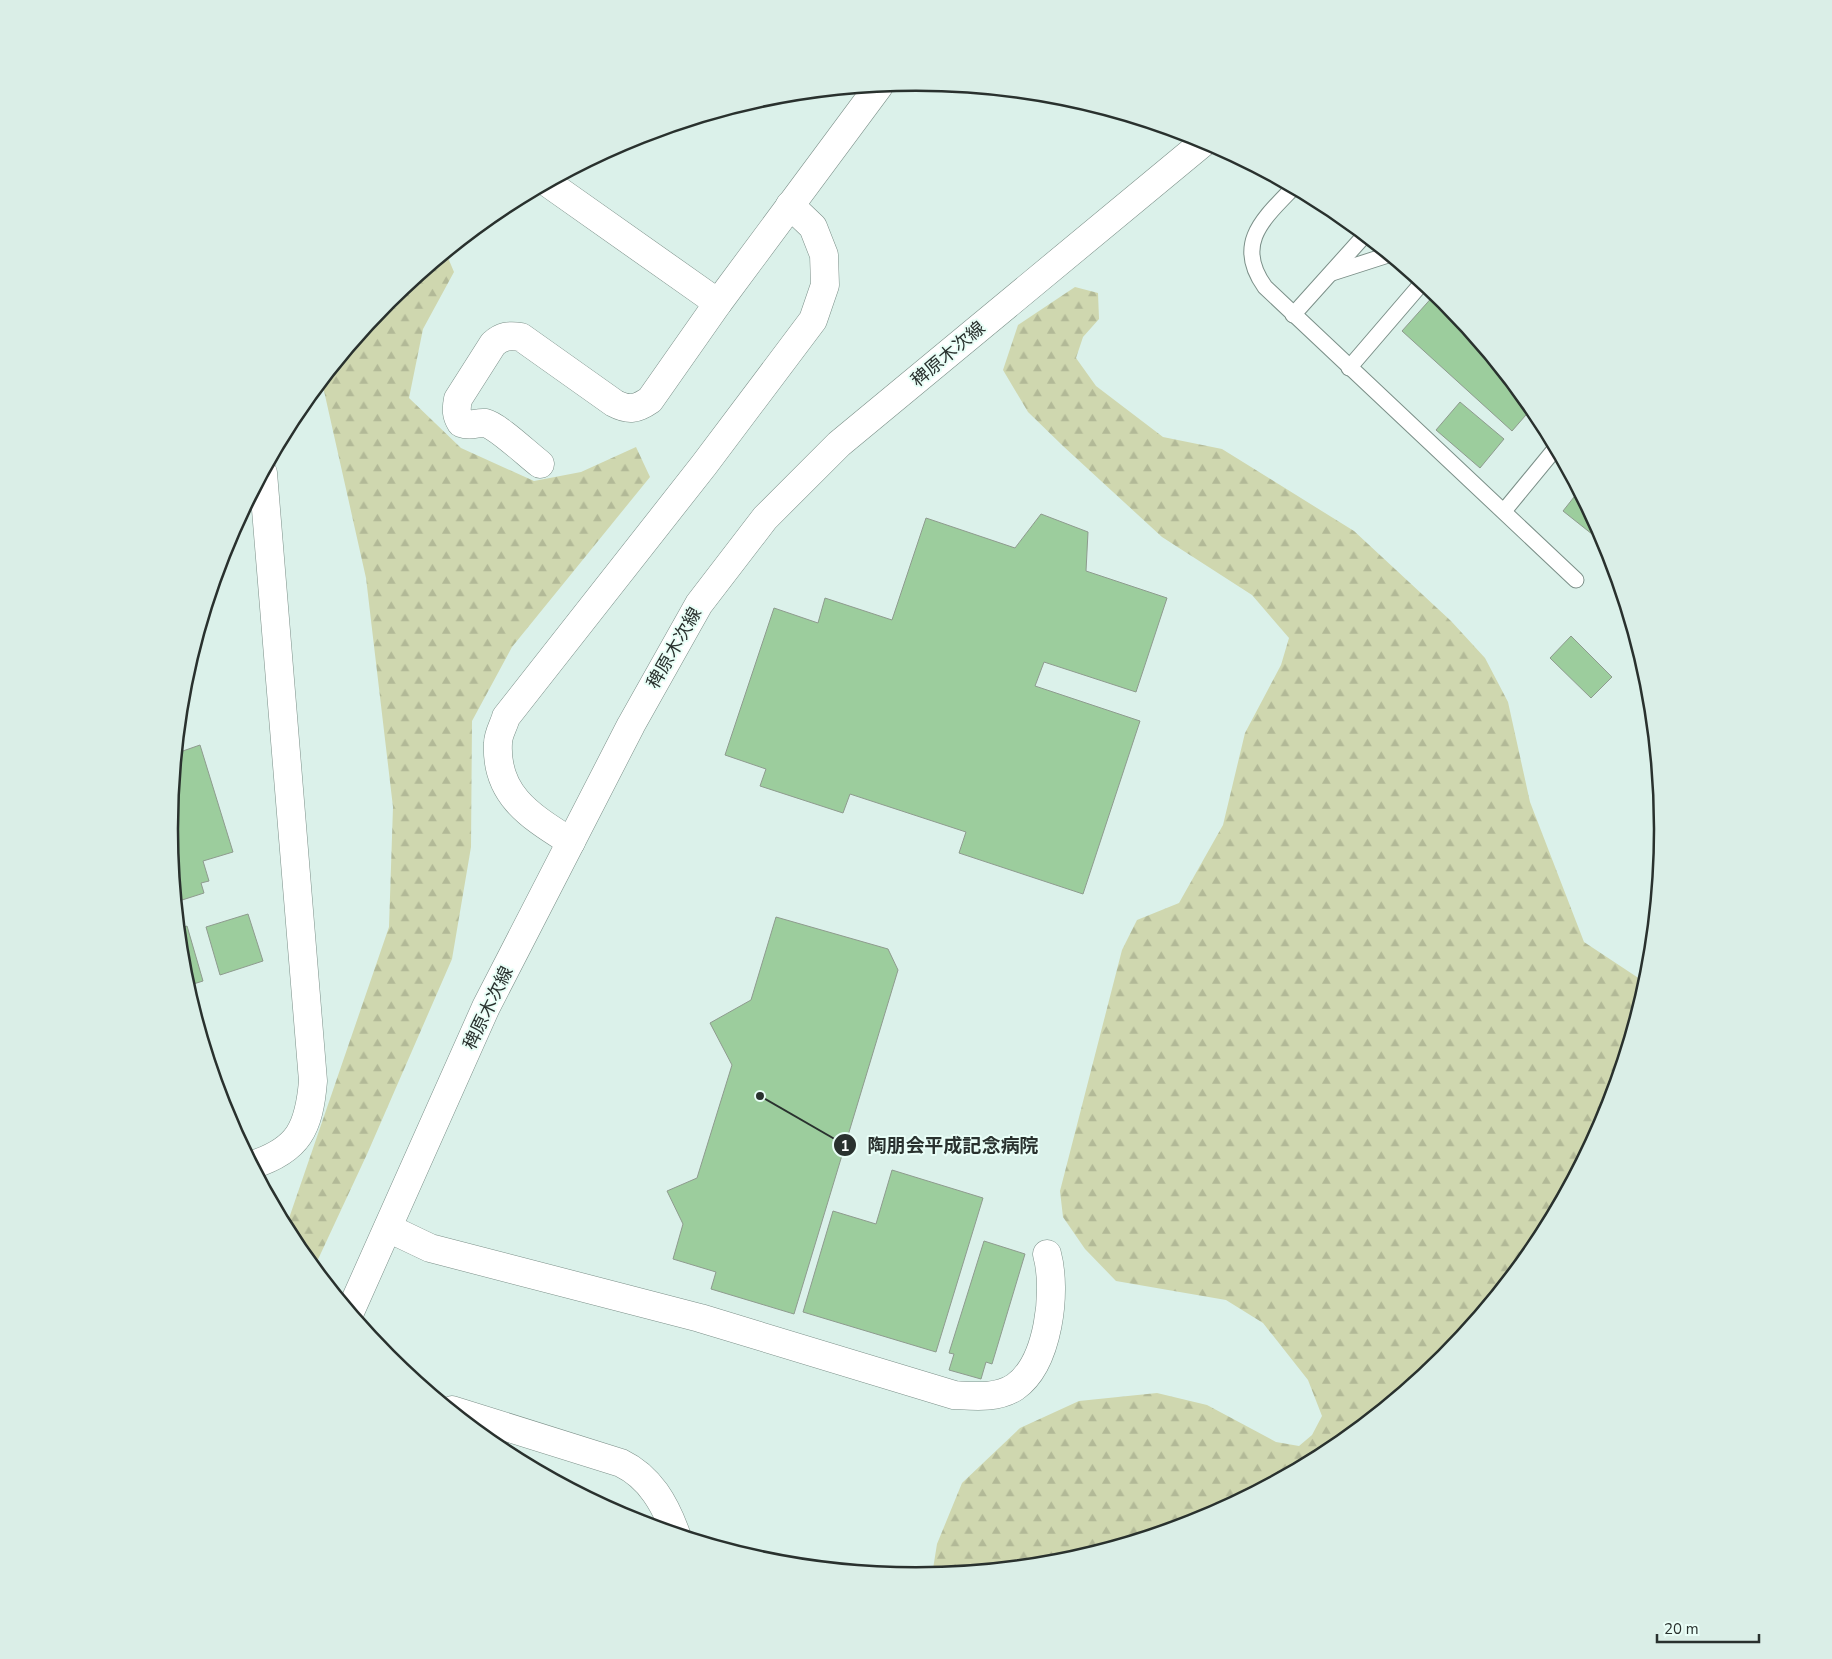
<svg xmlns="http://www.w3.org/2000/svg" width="1832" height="1659" font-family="'Nunito Sans','Noto Sans JP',sans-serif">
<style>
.forest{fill:url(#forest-firs)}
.building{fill:#9ccd9d;stroke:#8e9b8e}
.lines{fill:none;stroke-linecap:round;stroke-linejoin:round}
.lane-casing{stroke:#7b8f88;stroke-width:17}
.street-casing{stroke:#7b8f88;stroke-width:29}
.secondary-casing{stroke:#7b8f88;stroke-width:29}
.lane{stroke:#fff;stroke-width:15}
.street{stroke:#fff;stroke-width:28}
.secondary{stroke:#fff;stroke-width:28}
.labels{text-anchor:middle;stroke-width:4;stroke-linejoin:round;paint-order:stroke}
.street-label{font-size:18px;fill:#29312e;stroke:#e9fef7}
.rim{fill:none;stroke:#29312e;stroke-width:2.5}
.leader{fill:none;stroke:#29312e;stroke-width:2}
.callout-dot{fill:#29312e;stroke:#e9fef7;stroke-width:2}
.mark-label{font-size:15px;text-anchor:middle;font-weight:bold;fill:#fff}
.callout-label{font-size:19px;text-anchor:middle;font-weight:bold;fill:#29312e;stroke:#e9fef7;stroke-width:4;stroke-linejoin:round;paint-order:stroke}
</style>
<defs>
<pattern id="forest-firs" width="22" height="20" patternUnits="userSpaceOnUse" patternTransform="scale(1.25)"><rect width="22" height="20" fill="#cfd7af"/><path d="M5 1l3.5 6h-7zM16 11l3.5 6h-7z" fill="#b2b997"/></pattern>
</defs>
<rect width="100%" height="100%" fill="#dbf1ea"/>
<g class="forest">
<polygon points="446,253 454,272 423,329 409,398 461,448 534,481 581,472 636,447 650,477 512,647 472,721 471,847 452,959 368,1152 314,1268 295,1244 286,1227 389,927 393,807 366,578 322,382 388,301"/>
<polygon points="1075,287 1098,293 1099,319 1083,337 1076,358 1096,386 1163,437 1222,449 1354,531 1451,621 1485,658 1508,702 1530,802 1584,942 1646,983 1606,1116 1537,1245 1444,1358 1331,1451 1202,1520 1061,1562 932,1575 937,1544 962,1483 1020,1428 1079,1401 1157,1393 1207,1405 1276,1442 1299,1446 1312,1435 1322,1416 1308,1380 1263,1323 1226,1300 1116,1281 1085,1249 1063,1217 1060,1191 1122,950 1137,920 1179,903 1223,825 1245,733 1281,665 1289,638 1252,595 1162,537 1063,446 1028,412 1003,370 1018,325"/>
</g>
<g class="building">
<polygon points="1435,294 1444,301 1532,408 1512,431 1402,331"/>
<polygon points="1460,402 1504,439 1480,468 1436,430"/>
<polygon points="1578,492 1606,544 1607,546 1563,511"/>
<polygon points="1041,514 1088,532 1086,571 1167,598 1136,692 1044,662 1035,686 1140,721 1083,894 959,853 966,832 850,794 843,813 760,786 766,769 725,755 774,608 818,623 825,598 892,620 926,518 1015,548"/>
<polygon points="1571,636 1612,677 1591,698 1550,658"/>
<polygon points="177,744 180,752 200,745 233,852 203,861 209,881 201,883 204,893 179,901 177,893 175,893 169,829"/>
<polygon points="248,914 263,961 220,975 206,927"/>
<polygon points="776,917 888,949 898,970 794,1314 711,1289 716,1272 673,1259 683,1224 667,1191 697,1178 732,1065 710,1023 751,1000"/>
<polygon points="187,926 203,981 187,986 183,975 179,929"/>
<polygon points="892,1170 983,1198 936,1352 803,1312 833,1211 876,1224"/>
<polygon points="984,1241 1025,1254 992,1364 986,1362 981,1379 949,1370 954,1354 949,1353"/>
</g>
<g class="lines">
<defs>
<g id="lane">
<path d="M1293,188C1263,219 1234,244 1265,287L1576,580"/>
<polyline points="1332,273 1388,255"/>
<polyline points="1293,315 1364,236"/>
<polyline points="1349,368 1422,283"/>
<polyline points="1504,511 1555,449"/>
</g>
<g id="street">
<polyline points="548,183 718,303"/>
<path d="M540,464C528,455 498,426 485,423C476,422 472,427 461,423C456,415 456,409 458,399L493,344C502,336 509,335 521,337L614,403C629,411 637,409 650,400L718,303L879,86"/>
<path d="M571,842C532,817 495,796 498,743C498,734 504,725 506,717L704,465L813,320L825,285L824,255L813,227L790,205"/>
<path d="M252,1165C299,1150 309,1128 313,1081L263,473"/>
<path d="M388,1228L430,1248L700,1318L954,1395C973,1396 997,1399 1015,1387C1049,1363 1057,1291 1047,1254"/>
<path d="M452,1410L621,1463C650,1477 665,1504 676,1534"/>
</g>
<polyline id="secondary" points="350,1312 486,1007 631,725 699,604 765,518 839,444 1205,141"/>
</defs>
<use href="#lane" class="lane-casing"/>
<use href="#street" class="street-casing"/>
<use href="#secondary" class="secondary-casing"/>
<use href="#lane" class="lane"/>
<use href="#street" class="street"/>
<use href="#secondary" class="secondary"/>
</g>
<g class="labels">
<g class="street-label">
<text transform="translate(948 354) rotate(-40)" y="6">稗原木次線</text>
<text transform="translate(674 648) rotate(-60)" y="6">稗原木次線</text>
<text transform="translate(488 1008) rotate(-64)" y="6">稗原木次線</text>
</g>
</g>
<path d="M0 0H1832V1659H0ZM178 829a738 738 0 1 1 1476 0a738 738 0 1 1-1476 0Z" fill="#daeee7" fill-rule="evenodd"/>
<path class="rim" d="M178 829a738 738 0 1 1 1476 0a738 738 0 1 1-1476 0Z"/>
<path class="leader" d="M760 1096L845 1145"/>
<g class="callout-dot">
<circle cx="760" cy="1096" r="5"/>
<circle cx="845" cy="1145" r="12"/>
</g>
<g class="mark-label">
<text x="845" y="1151">1</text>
</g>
<g class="callout-label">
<text x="953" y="1152">陶朋会平成記念病院</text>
</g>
<path d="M1657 1634v8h102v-8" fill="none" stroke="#29312e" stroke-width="2.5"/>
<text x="1664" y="1634" font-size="15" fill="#29312e" stroke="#e9fef7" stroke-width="4" paint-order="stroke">20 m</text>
</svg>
